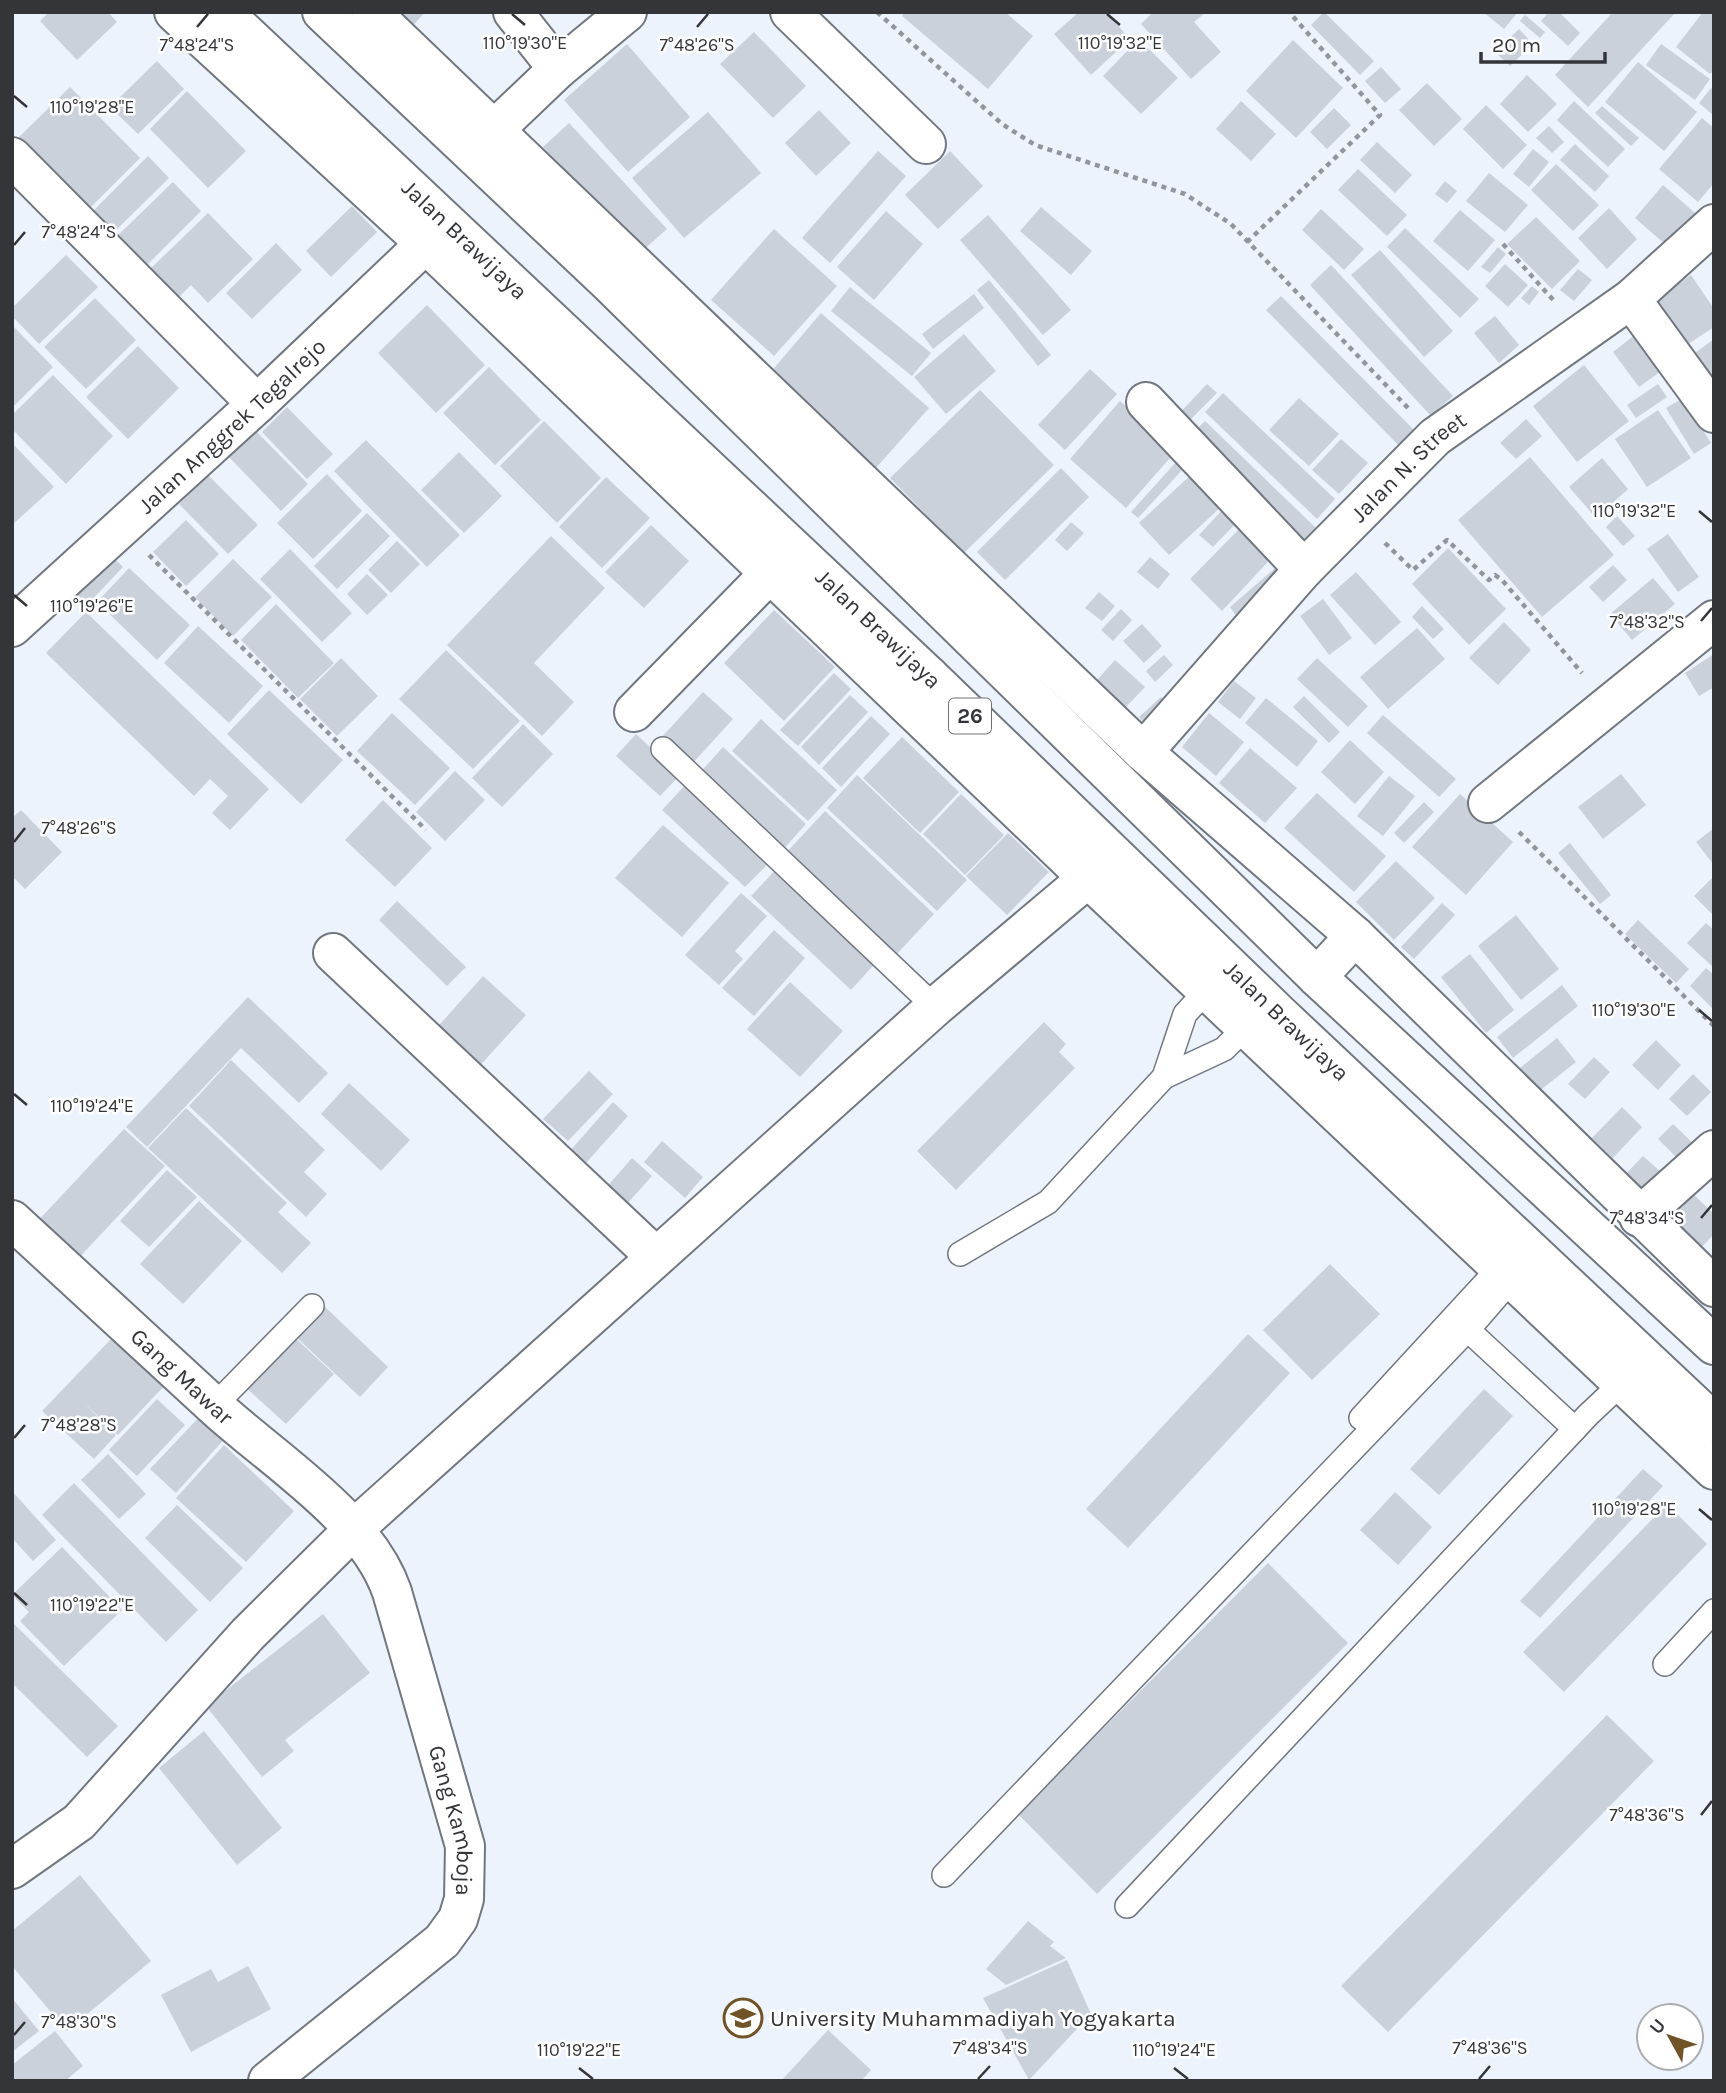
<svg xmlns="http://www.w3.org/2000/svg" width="1726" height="2093" font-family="Karla,sans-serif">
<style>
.building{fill:#cbd1da}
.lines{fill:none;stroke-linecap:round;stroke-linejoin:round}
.lane-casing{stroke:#71777f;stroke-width:26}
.street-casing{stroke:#71777f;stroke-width:42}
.secondary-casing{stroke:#71777f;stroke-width:42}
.highway-casing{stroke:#71777f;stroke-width:42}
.path{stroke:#91959c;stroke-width:4.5;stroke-dasharray:5 5;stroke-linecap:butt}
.lane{stroke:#fff;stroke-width:23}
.street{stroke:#fff;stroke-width:38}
.secondary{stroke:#fff;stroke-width:38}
.highway{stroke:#fff;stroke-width:38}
.ticks{fill:none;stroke:#333539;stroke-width:2.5}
.labels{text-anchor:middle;stroke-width:5;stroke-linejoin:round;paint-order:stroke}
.shield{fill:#fff;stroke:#707274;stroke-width:2}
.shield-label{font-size:21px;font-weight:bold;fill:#333539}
.street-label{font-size:23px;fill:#333539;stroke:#fff}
.poi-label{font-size:23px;fill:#333539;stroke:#fff;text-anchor:start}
.ticks-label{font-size:18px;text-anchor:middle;fill:#333539;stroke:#fff;stroke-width:5;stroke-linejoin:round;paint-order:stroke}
</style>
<rect width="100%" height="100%" fill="#ecf3fc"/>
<g class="building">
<polygon points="49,12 108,12 117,22 77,60 40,21"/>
<polygon points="397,12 425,12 412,27"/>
<polygon points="905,12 1005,12 1033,36 988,89 902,16"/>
<polygon points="1079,12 1106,12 1130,39 1091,75 1054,34"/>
<polygon points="1153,12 1206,12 1194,22 1221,52 1191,79 1141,24"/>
<polygon points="1324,12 1374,61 1360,75 1311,25"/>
<polygon points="1483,12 1518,12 1504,29"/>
<polygon points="1549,12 1559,12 1580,33 1568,46 1541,21"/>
<polygon points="1613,12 1676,12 1588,107 1555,75"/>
<polygon points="1703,12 1714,12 1714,70 1710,74 1676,47"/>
<polygon points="1525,15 1545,32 1540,38 1520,21"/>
<polygon points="1519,29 1533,44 1510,66 1495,52"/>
<polygon points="754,32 806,86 773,118 720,64"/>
<polygon points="1139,39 1178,78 1141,114 1103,76"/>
<polygon points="1293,40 1343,88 1296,138 1246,91"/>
<polygon points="627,44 690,117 628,172 564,100"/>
<polygon points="1661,44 1710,79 1695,100 1646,65"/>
<polygon points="157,61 184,89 138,134 110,107"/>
<polygon points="1638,62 1697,112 1664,151 1605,102"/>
<polygon points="1381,67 1401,89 1385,103 1365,81"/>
<polygon points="1527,75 1557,104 1528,132 1500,104"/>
<polygon points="1427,83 1462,119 1434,146 1399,110"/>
<polygon points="70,87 140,158 80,218 12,144"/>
<polygon points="1711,88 1714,91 1714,116 1699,103"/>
<polygon points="187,91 246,151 208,188 150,129"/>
<polygon points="1241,101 1276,134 1251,161 1216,129"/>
<polygon points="1574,101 1625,149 1608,167 1557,120"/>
<polygon points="1486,105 1527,145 1503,169 1463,129"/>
<polygon points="1602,106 1639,138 1631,146 1595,113"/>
<polygon points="1334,108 1351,125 1327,149 1310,132"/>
<polygon points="819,110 851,143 816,176 785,143"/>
<polygon points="708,112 761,173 684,238 632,178"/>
<polygon points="1702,118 1714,128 1714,183 1698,202 1659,169"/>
<polygon points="569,123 667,229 640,253 543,147"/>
<polygon points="1549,126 1564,142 1552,153 1536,138"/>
<polygon points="1377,142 1412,175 1395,193 1360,160"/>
<polygon points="1575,144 1609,176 1595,192 1560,160"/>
<polygon points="1533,149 1549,162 1529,187 1513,174"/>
<polygon points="878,151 906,176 830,263 802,238"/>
<polygon points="950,151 983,186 938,229 905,195"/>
<polygon points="148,156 169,178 107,239 86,218"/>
<polygon points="1556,164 1599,205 1573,231 1531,190"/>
<polygon points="1358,169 1407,215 1387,236 1338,190"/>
<polygon points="1489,173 1528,205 1505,232 1466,201"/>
<polygon points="1445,181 1457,191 1447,203 1435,194"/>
<polygon points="173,182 201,211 140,272 111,242"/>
<polygon points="1663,185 1695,213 1666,245 1635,218"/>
<polygon points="352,206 377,232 331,277 306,251"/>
<polygon points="1041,207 1092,251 1071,275 1020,231"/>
<polygon points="1609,208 1637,239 1607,269 1578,238"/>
<polygon points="1321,209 1364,249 1344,270 1302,230"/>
<polygon points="1460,210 1495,240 1468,271 1433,241"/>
<polygon points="886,211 923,244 874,300 837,267"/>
<polygon points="208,213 253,259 208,303 191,285 171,305 143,276"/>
<polygon points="988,215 1071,310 1043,335 960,240"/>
<polygon points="1536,217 1580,261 1552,289 1507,244"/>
<polygon points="1405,228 1479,299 1460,318 1387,247"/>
<polygon points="774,229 837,286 774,356 711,300"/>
<polygon points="276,243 302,270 252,319 226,293"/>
<polygon points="1498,247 1506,254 1490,273 1481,267"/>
<polygon points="1380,250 1453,331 1424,357 1351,275"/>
<polygon points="66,255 98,287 39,344 12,316 12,308"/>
<polygon points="1505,264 1528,285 1508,307 1485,286"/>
<polygon points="1331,265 1453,396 1431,416 1310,285"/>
<polygon points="1578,269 1592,280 1574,301 1560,290"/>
<polygon points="1691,275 1714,309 1714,327 1673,354 1642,308"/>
<polygon points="989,280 1051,355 1038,366 977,290"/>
<polygon points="1532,286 1539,292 1529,305 1521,298"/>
<polygon points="850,287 931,353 912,376 831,311"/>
<polygon points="974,294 984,308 933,349 922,334"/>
<polygon points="1281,296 1419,435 1404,451 1266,310"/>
<polygon points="95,298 136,340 86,389 44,347"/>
<polygon points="427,305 485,365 436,413 378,353"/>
<polygon points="821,313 929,408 876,468 769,374"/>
<polygon points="1495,316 1519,345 1499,363 1474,333"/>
<polygon points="12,325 53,367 12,408"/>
<polygon points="1641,330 1668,366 1639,387 1613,352"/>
<polygon points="964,334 996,371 946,414 914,377"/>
<polygon points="1714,339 1714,384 1683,362"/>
<polygon points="138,346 179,388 128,439 86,397"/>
<polygon points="1584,365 1629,421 1577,462 1533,406"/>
<polygon points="489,367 541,420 495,465 443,413"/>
<polygon points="1090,369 1117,394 1065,450 1038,425"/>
<polygon points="53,375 113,436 66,484 12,429 12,415"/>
<polygon points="1207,384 1217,393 1183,427 1174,419"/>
<polygon points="1658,384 1667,397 1636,418 1627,405"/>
<polygon points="980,390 1054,465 964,553 890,478"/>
<polygon points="1223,393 1335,499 1317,519 1205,412"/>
<polygon points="1299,398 1339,434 1309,466 1269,430"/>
<polygon points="1683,398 1711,443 1694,454 1666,408"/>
<polygon points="1120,401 1177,450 1126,508 1070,459"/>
<polygon points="287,407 333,454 307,479 262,432"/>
<polygon points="1658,410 1691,458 1647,487 1615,439"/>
<polygon points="1526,419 1542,436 1516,459 1500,443"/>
<polygon points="544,421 601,478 557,523 500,466"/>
<polygon points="1205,421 1317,529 1299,549 1186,440"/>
<polygon points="252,427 308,484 281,511 226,454"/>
<polygon points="1341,439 1368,463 1339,494 1312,470"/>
<polygon points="366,440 460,535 427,567 334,471"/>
<polygon points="12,443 54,487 12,525"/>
<polygon points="459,452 502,496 464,533 421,490"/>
<polygon points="1530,457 1614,555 1542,617 1458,520"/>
<polygon points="1602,458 1628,489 1596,518 1569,487"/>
<polygon points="1177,461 1184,468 1138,518 1131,512"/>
<polygon points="1061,468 1089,497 1005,580 977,552"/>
<polygon points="1193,473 1223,505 1169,555 1139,523"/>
<polygon points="327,474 362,511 313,559 277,523"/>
<polygon points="208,475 258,525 228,554 179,504"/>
<polygon points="606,477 650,518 602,568 559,527"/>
<polygon points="1225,507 1239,520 1213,547 1199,535"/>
<polygon points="367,513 390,536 337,589 314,566"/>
<polygon points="1617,516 1635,536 1623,546 1606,527"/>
<polygon points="186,520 219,554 186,586 153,552"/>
<polygon points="1248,520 1279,550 1222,611 1190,579"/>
<polygon points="1071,522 1084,533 1067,551 1055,540"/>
<polygon points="651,525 689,561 644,608 605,572"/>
<polygon points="1668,534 1699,577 1678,592 1647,549"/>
<polygon points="551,536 605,588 534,663 574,702 542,736 447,645"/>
<polygon points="397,541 420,564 391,593 368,570"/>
<polygon points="1448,548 1506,609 1469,645 1412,584"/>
<polygon points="290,549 352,613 322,642 260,579"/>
<polygon points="110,554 123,567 87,605 73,592"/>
<polygon points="1150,557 1170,574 1158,589 1137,572"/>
<polygon points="233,559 272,597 233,636 195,597"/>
<polygon points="1281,563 1289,572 1237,617 1230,607"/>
<polygon points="1613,565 1627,580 1603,602 1589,587"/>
<polygon points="129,568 190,625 157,660 97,602"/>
<polygon points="1356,572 1401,622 1375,645 1330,595"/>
<polygon points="367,574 388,595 367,615 347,594"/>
<polygon points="1653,578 1675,604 1632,640 1610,614"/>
<polygon points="1099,592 1115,606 1102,621 1085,608"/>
<polygon points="1323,599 1352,638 1329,655 1300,616"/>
<polygon points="276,604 334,663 298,698 241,640"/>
<polygon points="1422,606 1444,629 1433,639 1412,617"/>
<polygon points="1121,609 1132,620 1113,641 1101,630"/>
<polygon points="774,610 835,667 784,721 724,663"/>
<polygon points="86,612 269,789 230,830 212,813 228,796 210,779 194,796 46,653"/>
<polygon points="1504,622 1531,650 1498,685 1469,658"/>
<polygon points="1142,624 1162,646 1144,663 1123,641"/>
<polygon points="198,626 263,686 229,723 164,663"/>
<polygon points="1417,628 1445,659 1388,709 1360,677"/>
<polygon points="446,650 520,721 473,769 399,699"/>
<polygon points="1714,654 1714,687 1699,696 1685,673"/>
<polygon points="1164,655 1173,665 1155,682 1146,671"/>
<polygon points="341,658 378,696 337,736 300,699"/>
<polygon points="1317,658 1368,706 1348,727 1297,679"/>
<polygon points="1115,660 1145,687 1125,708 1096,681"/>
<polygon points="834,673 851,689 798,746 780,730"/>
<polygon points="1234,681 1256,698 1240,719 1218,702"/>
<polygon points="269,690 343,760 301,804 227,734"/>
<polygon points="703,692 733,719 691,765 661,738"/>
<polygon points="850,695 868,712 819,765 801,747"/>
<polygon points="1304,696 1340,732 1329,743 1293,707"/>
<polygon points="1161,697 1170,706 1148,727 1139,717"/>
<polygon points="1266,698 1318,741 1297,767 1245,723"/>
<polygon points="392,713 450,768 415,805 357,751"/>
<polygon points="1209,713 1244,742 1216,776 1182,747"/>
<polygon points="1383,715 1456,779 1439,797 1367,733"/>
<polygon points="871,716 890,734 841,787 822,768"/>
<polygon points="761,719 837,790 808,821 732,751"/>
<polygon points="523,724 553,754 502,807 472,778"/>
<polygon points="636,734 680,775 660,796 616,756"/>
<polygon points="902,737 959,792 920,833 863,778"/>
<polygon points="1350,740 1384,772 1355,804 1321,772"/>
<polygon points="723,747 806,824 781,852 697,776"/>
<polygon points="1250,748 1297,788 1265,823 1219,783"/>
<polygon points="455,771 485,800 445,841 416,812"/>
<polygon points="1621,774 1646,805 1603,839 1578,807"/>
<polygon points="857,775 967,880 937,911 827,808"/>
<polygon points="1389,776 1415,796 1383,836 1357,816"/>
<polygon points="690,780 773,859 745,887 662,810"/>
<polygon points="1317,793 1386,856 1354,892 1284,828"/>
<polygon points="961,794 1004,835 965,875 923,834"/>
<polygon points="1460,794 1513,842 1466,895 1412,847"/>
<polygon points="383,800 432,848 395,887 345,840"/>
<polygon points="1424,802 1434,812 1404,843 1394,833"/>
<polygon points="21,810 62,852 25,889 12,876 12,818"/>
<polygon points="825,811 934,914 895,956 785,854"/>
<polygon points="663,825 729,883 682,937 615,878"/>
<polygon points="1714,828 1714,865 1696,842"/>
<polygon points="1008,833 1049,872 1007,915 966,876"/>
<polygon points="1570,843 1611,895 1600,904 1558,853"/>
<polygon points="1396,861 1435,898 1394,940 1356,902"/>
<polygon points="781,864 880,958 851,990 751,896"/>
<polygon points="1714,876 1714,916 1694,896"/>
<polygon points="741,893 767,916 735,951 743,959 719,985 685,955"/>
<polygon points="397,901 466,967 447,986 379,920"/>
<polygon points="1442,903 1455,915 1414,959 1401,947"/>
<polygon points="1516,915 1559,969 1521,1000 1478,946"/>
<polygon points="1638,920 1689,969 1676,983 1625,934"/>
<polygon points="1706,923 1714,930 1714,968 1687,943"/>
<polygon points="774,930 805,958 754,1016 722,988"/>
<polygon points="1470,954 1514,1010 1486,1033 1441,977"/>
<polygon points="1706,968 1714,975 1714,1010 1690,986"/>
<polygon points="483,976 526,1015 476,1070 433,1032"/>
<polygon points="790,982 843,1031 800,1077 747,1029"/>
<polygon points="1562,985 1578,1006 1513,1058 1497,1037"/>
<polygon points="248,997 328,1073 299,1103 241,1048 147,1147 126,1127"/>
<polygon points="1044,1022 1066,1044 1059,1052 1075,1068 956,1190 917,1151"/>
<polygon points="1557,1038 1576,1062 1533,1096 1515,1072"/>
<polygon points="1656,1040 1681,1065 1658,1090 1632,1065"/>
<polygon points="1594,1057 1610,1072 1585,1099 1568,1084"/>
<polygon points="231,1060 325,1150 304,1172 327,1194 306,1217 189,1106"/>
<polygon points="589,1071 613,1094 568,1141 543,1119"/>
<polygon points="1693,1074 1711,1092 1687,1116 1669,1099"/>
<polygon points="349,1083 410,1140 381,1171 321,1114"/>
<polygon points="613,1102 628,1116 585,1164 569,1152"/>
<polygon points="1622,1107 1642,1127 1613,1158 1592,1138"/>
<polygon points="186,1108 287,1203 278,1212 311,1243 282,1273 148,1148"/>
<polygon points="1673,1124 1697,1147 1682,1163 1658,1139"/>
<polygon points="124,1129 165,1166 75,1262 35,1224"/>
<polygon points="662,1141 703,1177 685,1198 644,1162"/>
<polygon points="1643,1156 1663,1174 1643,1196 1623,1177"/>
<polygon points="632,1158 652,1176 625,1206 605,1189"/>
<polygon points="167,1170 197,1197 149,1247 120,1221"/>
<polygon points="1693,1194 1714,1214 1714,1234 1696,1253 1665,1224"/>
<polygon points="199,1201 242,1241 183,1304 140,1264"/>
<polygon points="1330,1264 1380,1314 1312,1380 1263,1330"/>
<polygon points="323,1305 388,1367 360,1397 294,1335"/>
<polygon points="1248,1334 1290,1373 1128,1548 1086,1509"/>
<polygon points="292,1335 334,1374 286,1424 244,1386"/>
<polygon points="114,1336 166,1384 118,1435 82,1401 116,1435 94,1459 42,1411"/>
<polygon points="1484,1389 1513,1416 1439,1495 1410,1469"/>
<polygon points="157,1399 185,1425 137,1476 109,1450"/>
<polygon points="203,1413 228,1435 176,1493 150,1469"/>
<polygon points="224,1445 294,1511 246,1562 176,1498"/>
<polygon points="108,1454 146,1494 119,1519 81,1480"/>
<polygon points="1643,1469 1663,1486 1540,1618 1520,1601"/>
<polygon points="74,1483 198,1610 166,1642 42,1515"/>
<polygon points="12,1491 56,1540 33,1561 12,1538"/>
<polygon points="1395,1492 1432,1527 1398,1565 1360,1530"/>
<polygon points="1667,1504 1707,1544 1564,1692 1523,1652"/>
<polygon points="177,1505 243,1568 210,1602 145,1538"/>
<polygon points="62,1547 122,1610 64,1666 20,1621 29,1612 12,1595"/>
<polygon points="1268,1563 1348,1643 1097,1894 1018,1814"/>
<polygon points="323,1614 370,1673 285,1740 294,1751 262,1777 206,1706"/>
<polygon points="12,1622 118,1726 87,1757 12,1683"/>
<polygon points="1607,1715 1654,1761 1388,2032 1341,1986"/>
<polygon points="204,1731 282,1828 237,1865 159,1768"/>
<polygon points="80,1875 151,1961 67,2031 12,1966 12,1931"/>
<polygon points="1028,1921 1054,1942 1050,1946 1066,1958 1006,1985 986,1969"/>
<polygon points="1067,1960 1091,2014 1029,2080 983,1998"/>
<polygon points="248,1966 271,2009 191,2052 161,1995 211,1969 218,1982"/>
<polygon points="12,1998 39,2031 12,2052"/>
<polygon points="828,2030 871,2070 861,2081 781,2081"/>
<polygon points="55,2031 83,2066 65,2081 12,2081 12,2065"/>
</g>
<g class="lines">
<defs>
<g id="lane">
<polyline points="663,749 935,1007"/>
<polyline points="1164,1077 1224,1049 1247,1026"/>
<polyline points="960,1254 1048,1202 1164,1077 1185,1014 1208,989"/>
<polyline points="1468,1330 1575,1429"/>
<polyline points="214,1406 312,1306"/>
<polyline points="1361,1418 1501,1266"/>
<polyline points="1665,1664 1714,1611"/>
<polyline points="944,1875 1473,1324 1511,1280"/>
<polyline points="1127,1906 1588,1415 1623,1382"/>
</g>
<g id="street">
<polyline points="513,12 558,69"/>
<polyline points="790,12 926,144"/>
<polyline points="494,130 558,69 627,12"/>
<polyline points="12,157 257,404"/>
<polyline points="1631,299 1714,413"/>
<polyline points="1146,402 1304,569"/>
<polyline points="634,712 771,572"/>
<path id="s1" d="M1143,752L1304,569L1435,437L1631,299L1714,224"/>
<polyline points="1488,803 1714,620"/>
<polyline points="333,953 656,1257"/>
<polyline points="1639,1217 1714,1150"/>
<path id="s2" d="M12,1220C79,1281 146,1343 213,1405C270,1458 366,1516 392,1592L465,1846L464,1899L458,1919L442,1941L268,2081"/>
<polyline points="12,1869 79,1822 248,1634 355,1528 935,1007 1088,878"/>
</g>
<g id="secondary">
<polyline points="174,12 426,244 1088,878 1714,1470"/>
<polyline points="371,12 1143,752 1355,936 1714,1287"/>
<path id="s3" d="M12,627L257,404L443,227"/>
</g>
<g id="highway">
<path id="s4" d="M223,12L929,676L1278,1013L1714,1423"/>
<polyline points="322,12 607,281 1317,977 1714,1345"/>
<polyline points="906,703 929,676"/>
<polyline points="1317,977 1355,936"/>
</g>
</defs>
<use href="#lane" class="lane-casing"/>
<use href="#street" class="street-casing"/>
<use href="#secondary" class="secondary-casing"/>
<use href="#highway" class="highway-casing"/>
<g class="path">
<polyline points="877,12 1002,124 1035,145 1185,194 1231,224 1408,408"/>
<polyline points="1247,242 1380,115 1289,12"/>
<polyline points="1503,244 1555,302"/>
<polyline points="1385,543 1413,570 1447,540 1489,580 1495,575 1502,580 1582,673"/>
<polyline points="149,555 426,830"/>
<polyline points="1519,832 1714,1026"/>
</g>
<use href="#lane" class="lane"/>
<use href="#street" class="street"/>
<use href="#secondary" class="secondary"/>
<use href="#highway" class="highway"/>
</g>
<path class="ticks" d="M512,14L525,25M1107,14L1120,25M197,27L208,14M697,27L708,14M14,96L27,107M14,245L25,232M1699,511L1712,522M14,595L27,606M1701,621L1712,608M14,842L25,828M1699,1010L1712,1021M14,1094L27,1105M1701,1218L1712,1205M14,1438L25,1425M1699,1509L1712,1520M14,1593L27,1605M1701,1815L1712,1801M14,2035L25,2022M579,2068L593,2079M1174,2068L1188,2079M978,2079L990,2066M1479,2079L1490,2066"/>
<defs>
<symbol id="university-ring" viewBox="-11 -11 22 22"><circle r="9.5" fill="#fff" stroke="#705327" stroke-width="1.5"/><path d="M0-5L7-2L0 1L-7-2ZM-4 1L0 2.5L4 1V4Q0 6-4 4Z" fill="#705327"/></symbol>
</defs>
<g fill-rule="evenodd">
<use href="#university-ring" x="721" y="1996" width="44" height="44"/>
</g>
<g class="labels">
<rect class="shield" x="949" y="698.5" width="42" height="35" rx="5"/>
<g class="shield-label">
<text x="970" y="723">26</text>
</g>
<g class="street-label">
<text dy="8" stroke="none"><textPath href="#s4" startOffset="332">Jalan Brawijaya</textPath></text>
<text dy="8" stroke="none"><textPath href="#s3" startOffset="298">Jalan Anggrek Tegalrejo</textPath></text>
<text dy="8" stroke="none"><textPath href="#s1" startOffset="390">Jalan N. Street</textPath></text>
<text dy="8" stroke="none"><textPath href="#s4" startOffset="900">Jalan Brawijaya</textPath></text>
<text dy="8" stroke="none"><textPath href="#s4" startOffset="1466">Jalan Brawijaya</textPath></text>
<text dy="8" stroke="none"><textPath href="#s2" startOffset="231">Gang Mawar</textPath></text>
<text dy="8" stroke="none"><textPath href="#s2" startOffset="772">Gang Kamboja</textPath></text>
</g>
<g class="poi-label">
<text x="770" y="2026">University Muhammadiyah Yogyakarta</text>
</g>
</g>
<g class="ticks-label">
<text x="525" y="49">110°19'30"E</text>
<text x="1120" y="49">110°19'32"E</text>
<text x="197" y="51">7°48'24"S</text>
<text x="697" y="51">7°48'26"S</text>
<text x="92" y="113">110°19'28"E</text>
<text x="79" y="238">7°48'24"S</text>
<text x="1634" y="517">110°19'32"E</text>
<text x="92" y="612">110°19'26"E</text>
<text x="1647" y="628">7°48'32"S</text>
<text x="79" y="834">7°48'26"S</text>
<text x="1634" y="1016">110°19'30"E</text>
<text x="92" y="1112">110°19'24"E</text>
<text x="1647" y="1224">7°48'34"S</text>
<text x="79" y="1431">7°48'28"S</text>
<text x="1634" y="1515">110°19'28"E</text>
<text x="92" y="1611">110°19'22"E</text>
<text x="1647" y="1821">7°48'36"S</text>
<text x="79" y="2028">7°48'30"S</text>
<text x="990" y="2054">7°48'34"S</text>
<text x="1490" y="2054">7°48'36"S</text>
<text x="579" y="2056">110°19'22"E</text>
<text x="1174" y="2056">110°19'24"E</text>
</g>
<rect width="1726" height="2093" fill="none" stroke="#333539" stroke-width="28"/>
<g transform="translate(1670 2037) rotate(310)"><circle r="33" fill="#ffffff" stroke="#adaeb0" stroke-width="2"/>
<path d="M0-5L12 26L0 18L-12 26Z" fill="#705327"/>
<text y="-10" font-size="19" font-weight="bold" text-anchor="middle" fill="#333539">U</text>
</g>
<path d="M1481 52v10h124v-10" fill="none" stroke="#333539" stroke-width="3.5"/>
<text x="1492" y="52" font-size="21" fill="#333539" stroke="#ffffff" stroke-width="5" paint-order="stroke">20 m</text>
</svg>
